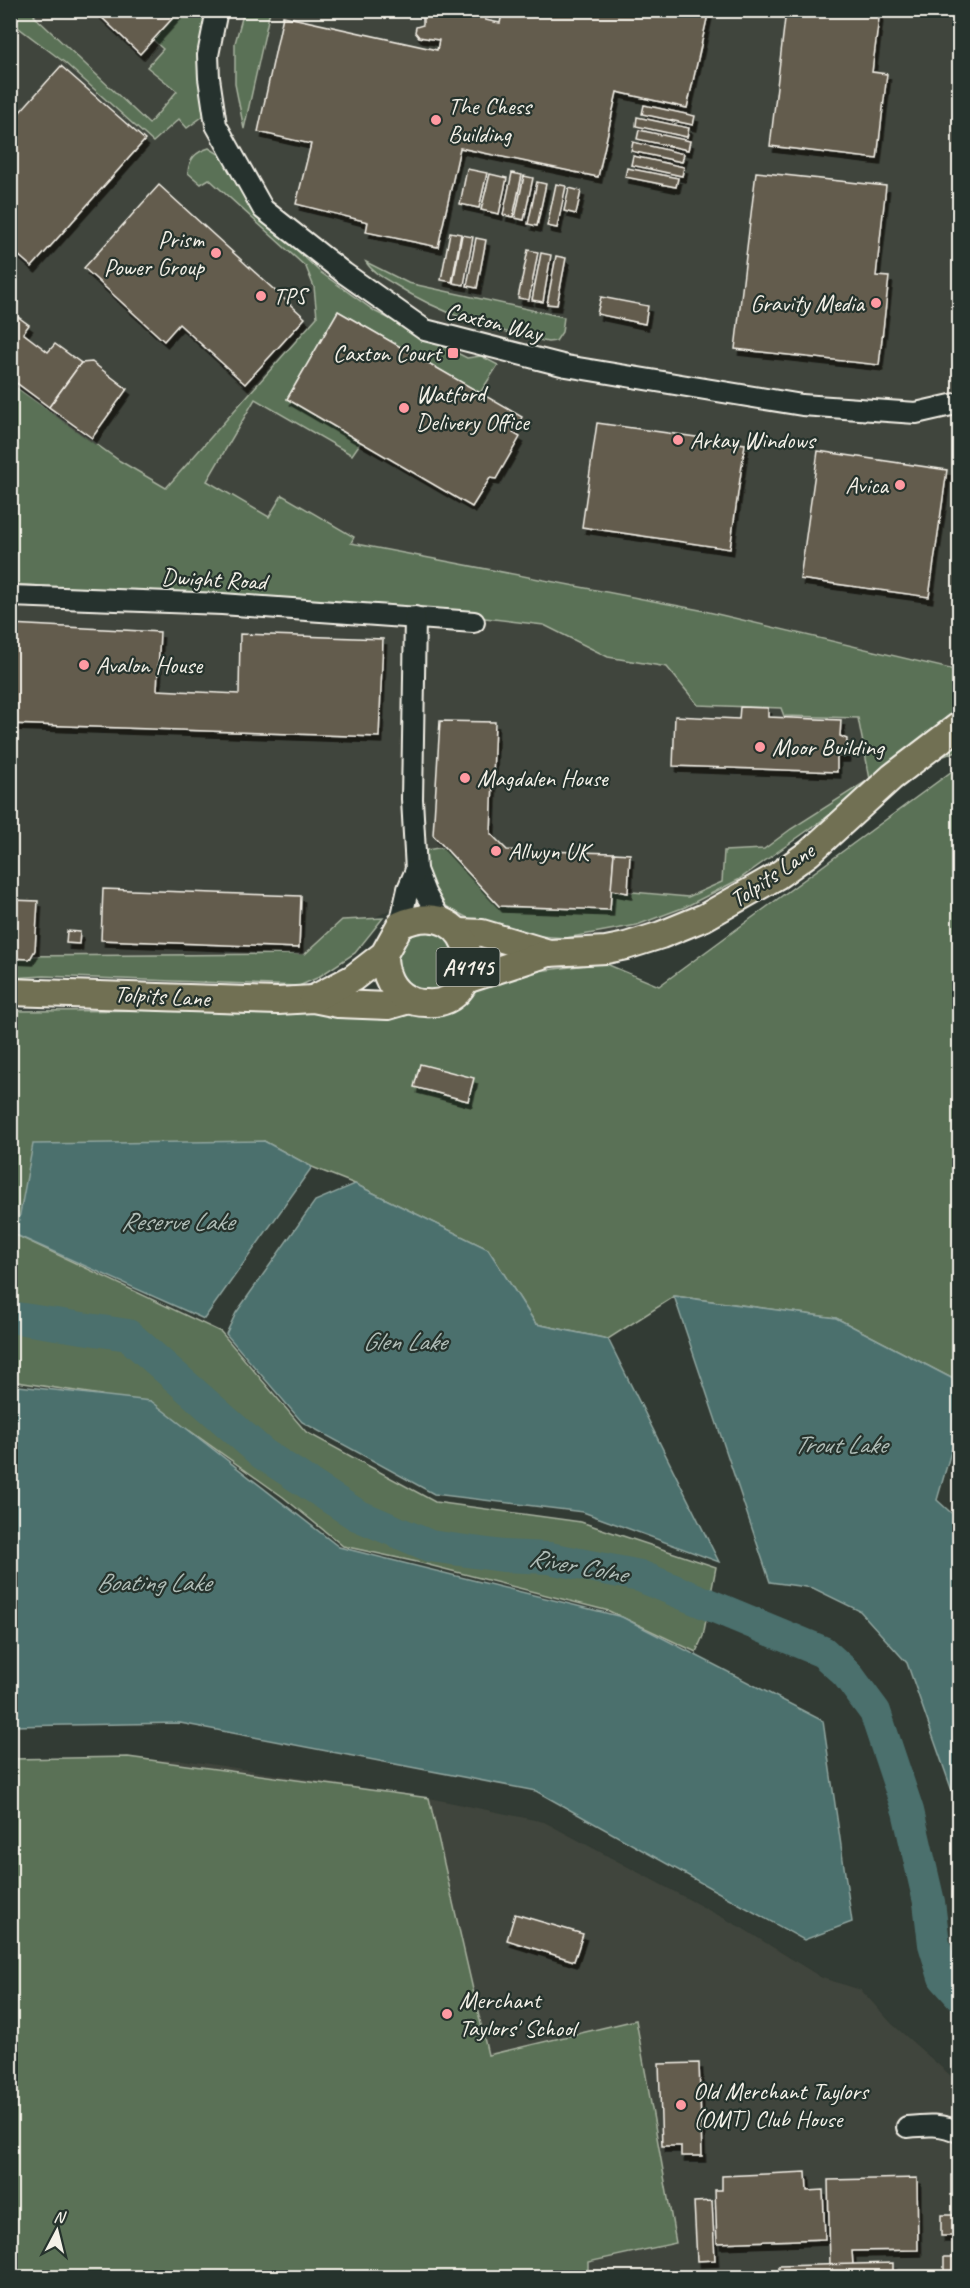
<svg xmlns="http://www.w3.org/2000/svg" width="970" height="2288" font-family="Caveat,sans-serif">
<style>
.built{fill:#41453c}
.green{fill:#5a7156;stroke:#a7b19f;stroke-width:1.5}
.water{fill:#4b706d;stroke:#8fa49e;stroke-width:1.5}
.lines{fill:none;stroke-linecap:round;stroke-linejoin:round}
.river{stroke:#4b706d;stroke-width:32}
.building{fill:#645b4e;stroke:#f4f1e8;stroke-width:1.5;filter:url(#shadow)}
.minor-casing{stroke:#f4f1e8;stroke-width:24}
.major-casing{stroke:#f4f1e8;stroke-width:30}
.minor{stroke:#26332d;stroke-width:20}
.major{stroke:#716f52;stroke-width:26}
.poi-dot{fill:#ff9aa2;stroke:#26332d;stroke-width:2}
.labels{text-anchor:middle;stroke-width:4.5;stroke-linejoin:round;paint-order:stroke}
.shield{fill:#26332d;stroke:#b6b8b0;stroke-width:1.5}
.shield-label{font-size:22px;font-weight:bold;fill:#f4f1e8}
.poi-label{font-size:24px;fill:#f4f1e8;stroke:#26332d;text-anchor:start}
.street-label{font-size:24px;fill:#f4f1e8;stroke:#26332d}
.water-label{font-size:26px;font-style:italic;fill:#b0bdb7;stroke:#26332d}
</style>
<defs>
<filter id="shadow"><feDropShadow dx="3.5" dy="6" stdDeviation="0" flood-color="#0009"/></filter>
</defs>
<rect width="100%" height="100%" fill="#323b34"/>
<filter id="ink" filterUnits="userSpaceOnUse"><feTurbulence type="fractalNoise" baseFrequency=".0167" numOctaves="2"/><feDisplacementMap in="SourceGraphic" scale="12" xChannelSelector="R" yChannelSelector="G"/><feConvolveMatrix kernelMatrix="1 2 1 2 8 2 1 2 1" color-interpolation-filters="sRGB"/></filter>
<g filter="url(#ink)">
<g class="built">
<polygon points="11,11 959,11 959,671 700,610 210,515 120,461 11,383"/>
<polygon points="10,585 417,610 544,625 608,657 667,667 782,708 784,716 858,718 872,785 830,811 722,895 636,929 576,939 523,936 480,924 445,907 412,898 374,918 342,920 306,954 11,956"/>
<polygon points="128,1757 156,1760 183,1760 429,1798 544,1822 742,1928 822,1978 861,1990 892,2024 959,2083 959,2277 11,2277 10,1759"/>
</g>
<g class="green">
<polygon points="10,11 38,11 34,16 149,124 177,91 147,67 163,49 153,40 180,11 217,11 206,114 187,128 179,119 153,142 64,62 11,22"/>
<polygon points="244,11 270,11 244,129 235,84 235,43"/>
<path d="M209,148L222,156L237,183L258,213L320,272L376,312L467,358L481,356L498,365L480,393L338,311L287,399L361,442L352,455L255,399L207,481L269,517L282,495L354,537L351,543L700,610L959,671V750L872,785L738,880L685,907L637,925L566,938L538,936L479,924L449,908L434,895L420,851L444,847L610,910L611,890L688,897L722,882L724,851L764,849L791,829L870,779L858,718L784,716L781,708L698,705L667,667L608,657L544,625L417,610L11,584L10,383L120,461L166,488L317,317L314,287L306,267L209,179L201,184L188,173C189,158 196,152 209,148Z"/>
<path d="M366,262L408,283L564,317L562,332L556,341L548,342C493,330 442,315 394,284C384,278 372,272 366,262Z"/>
<polygon points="959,766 959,1382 836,1318 675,1296 608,1339 536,1324 488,1249 355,1184 312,1167 264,1141 16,1235 221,1332 306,1432 435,1502 581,1522 716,1567 703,1636 696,1652 609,1611 417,1562 343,1546 283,1497 190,1431 101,1395 11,1381 11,1011 393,1009 513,974 604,963 659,986"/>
<polygon points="383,918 355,953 317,978 299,986 44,976 11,978 11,956 305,954 342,920"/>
<circle cx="427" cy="961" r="31"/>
<polygon points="128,1757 429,1798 488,2055 636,2020 676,2243 588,2262 588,2277 11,2277 11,1759"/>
</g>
<g class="water">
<polygon points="264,1141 312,1167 204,1319 16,1235 33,1144"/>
<polygon points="355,1184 488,1249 536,1324 608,1339 719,1562 583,1512 434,1494 302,1422 226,1334 236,1313 315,1201"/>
<polygon points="674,1296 836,1318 959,1382 959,1424 937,1500 959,1520 959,1805 957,1805 907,1663 860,1611 813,1588 770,1582"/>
<polygon points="10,1385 151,1401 339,1547 622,1617 823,1721 852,1922 804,1940 536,1791 180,1723 11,1726"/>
</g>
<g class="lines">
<polyline class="river" points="10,1317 128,1335 263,1454 357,1515 430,1546 503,1556 549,1558 640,1576 823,1652 847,1674 875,1712 908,1811 929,1902 934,1944 944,1977 960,1995"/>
</g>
<g class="building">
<polygon points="94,10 180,10 140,54"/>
<polygon points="415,10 487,10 485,20 500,23 503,10 709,10 687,108 617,92 598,177 460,148 438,247 366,232 368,222 296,204 311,144 258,132 283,16 437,50 439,40 419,37 415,32 416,27 423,25 423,18"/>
<polygon points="786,10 880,10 872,72 887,74 877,159 770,146"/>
<polygon points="61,66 145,140 32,267 10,248 10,123"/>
<polygon points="644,105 695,116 693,125 642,114"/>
<polygon points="637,117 689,128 687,137 636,126"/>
<polygon points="639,130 690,141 688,150 637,139"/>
<polygon points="633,142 684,154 682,162 631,151"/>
<polygon points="633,156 684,167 682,176 631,165"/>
<polygon points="627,168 678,178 676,187 625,177"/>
<polygon points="467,169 487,173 479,208 460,204"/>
<polygon points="756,172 886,186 876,276 889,277 879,365 735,349"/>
<polygon points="512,173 522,175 513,217 503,215"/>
<polygon points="490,174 507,178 499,214 481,210"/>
<polygon points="524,176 533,178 524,220 515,218"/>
<polygon points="537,182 546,184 537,226 528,224"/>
<polygon points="556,184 566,186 557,228 547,226"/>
<polygon points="159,185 305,318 245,384 179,324 164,341 84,268"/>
<polygon points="569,188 581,191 576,214 564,211"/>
<polygon points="450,232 461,234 452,282 441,280"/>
<polygon points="462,235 473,237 464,285 453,283"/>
<polygon points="476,238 486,240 477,288 467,286"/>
<polygon points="528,250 538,252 529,300 518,298"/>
<polygon points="541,253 551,255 543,302 532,300"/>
<polygon points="556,256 566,258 557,305 547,304"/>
<polygon points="601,297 648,306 645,324 597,314"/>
<polygon points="10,311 29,325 23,333 48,352 55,344 81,363 49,407 10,378"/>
<polygon points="338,311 522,417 513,433 520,437 496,479 490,478 472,507 287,399"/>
<polygon points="92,362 127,389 92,438 49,407 81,363"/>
<polygon points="597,423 745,444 730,549 582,527"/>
<polygon points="818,451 947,470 929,597 800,579"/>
<polygon points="10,624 160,632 157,690 239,694 240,634 383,639 379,737 10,724"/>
<polygon points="740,707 768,708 768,717 841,720 840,736 847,739 846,756 837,756 837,772 673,766 675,716 739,719"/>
<polygon points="440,721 495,722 491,834 507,850 614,853 610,910 499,906 433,835"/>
<polygon points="614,853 630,854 628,893 611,890"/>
<polygon points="103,889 301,896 299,948 101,940"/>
<polygon points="10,900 38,901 35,950 30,959 10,958"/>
<polygon points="67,931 80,932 79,944 66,943"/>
<polygon points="420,1064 474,1078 468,1101 414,1087"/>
<polygon points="515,1914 583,1934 574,1961 507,1940"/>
<polygon points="699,2063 702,2156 681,2156 681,2146 662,2146 659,2064"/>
<polygon points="806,2172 807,2191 823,2190 825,2239 717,2243 715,2190 722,2190 722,2176"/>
<rect x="951" y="2175" width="9" height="20"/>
<polygon points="917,2178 918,2250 852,2251 853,2265 830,2266 828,2180"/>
<polygon points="712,2201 715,2260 697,2261 694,2202"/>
<rect x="941" y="2215" width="19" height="21"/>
<rect x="944" y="2257" width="16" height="21"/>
<polygon points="893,2263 893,2278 779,2278 779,2266"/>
</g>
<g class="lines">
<defs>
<g id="minor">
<polyline points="217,10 208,55 209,78 216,125 263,209 344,273 425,330 566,366 802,405 916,413 960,403"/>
<polyline points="10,596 222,604 474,622"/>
<polyline points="415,617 412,799 416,870 425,893 440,919"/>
<polyline points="400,925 408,889 416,870"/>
<path d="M907,2127C925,2125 943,2123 960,2133"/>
</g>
<g id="major">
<polyline points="460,932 482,933 549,953"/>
<polyline points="466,980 549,953 606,950 626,946 661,935 705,917 777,876 809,853 892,777 960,725"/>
<polyline points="10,992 278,1001 313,999 338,1004 388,1006 409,1000"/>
<path d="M313,999L353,978L384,954L400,925C479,890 492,1008 426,1003C420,1003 413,1002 408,999C390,990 384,973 384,954"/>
</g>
</defs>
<use href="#minor" class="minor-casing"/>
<use href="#major" class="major-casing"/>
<use href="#minor" class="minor"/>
<use href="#major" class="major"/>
</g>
</g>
<g class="poi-dot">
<circle cx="436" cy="120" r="6"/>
<circle cx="216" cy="253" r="6"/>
<circle cx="261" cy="296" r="6"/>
<circle cx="876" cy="303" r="6"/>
<rect x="447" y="347" width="12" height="12" rx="3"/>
<circle cx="404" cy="408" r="6"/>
<circle cx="678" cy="440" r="6"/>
<circle cx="900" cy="485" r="6"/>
<circle cx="84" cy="665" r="6"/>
<circle cx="760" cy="747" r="6"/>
<circle cx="465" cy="778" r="6"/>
<circle cx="496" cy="851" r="6"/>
<circle cx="447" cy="2014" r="6"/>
<circle cx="681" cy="2105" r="6"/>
</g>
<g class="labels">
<rect class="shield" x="436.5" y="948" width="63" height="38" rx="4.5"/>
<g class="shield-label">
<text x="468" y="975">A4145</text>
</g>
<g class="poi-label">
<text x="448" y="114">The Chess<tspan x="448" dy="28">Building</tspan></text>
<text x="204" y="247" text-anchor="end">Prism<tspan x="204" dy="28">Power Group</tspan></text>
<text x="273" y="304">TPS</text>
<text x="864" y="311" text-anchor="end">Gravity Media</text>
<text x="441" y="361" text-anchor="end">Caxton Court</text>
<text x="416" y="402">Watford<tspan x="416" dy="28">Delivery Office</tspan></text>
<text x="690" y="448">Arkay Windows</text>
<text x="888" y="493" text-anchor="end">Avica</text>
<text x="96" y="673">Avalon House</text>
<text x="772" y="755">Moor Building</text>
<text x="477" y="786">Magdalen House</text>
<text x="508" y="859">Allwyn UK</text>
<text x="459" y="2008">Merchant<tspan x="459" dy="28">Taylors' School</tspan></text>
<text x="693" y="2099">Old Merchant Taylors<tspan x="693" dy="28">(OMT) Club House</tspan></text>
</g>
<g class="street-label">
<text transform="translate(494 322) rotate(14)" y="8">Caxton Way</text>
<text transform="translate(214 579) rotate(3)" y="8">Dwight Road</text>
<text transform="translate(772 875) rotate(-34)" y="8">Tolpits Lane</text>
<text transform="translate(162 996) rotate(3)" y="8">Tolpits Lane</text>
</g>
<g class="water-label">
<text x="177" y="1230">Reserve Lake</text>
<text x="404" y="1350">Glen Lake</text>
<text x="840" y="1453">Trout Lake</text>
<text transform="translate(578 1565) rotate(10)" y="9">River Colne</text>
<text x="153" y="1591">Boating Lake</text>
</g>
</g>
<rect width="970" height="2288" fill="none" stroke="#26332d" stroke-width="36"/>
<rect x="18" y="18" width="934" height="2252" fill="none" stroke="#f4f1e8" stroke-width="2" filter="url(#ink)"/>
<g transform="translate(57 2231) rotate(7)" stroke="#26332d" stroke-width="4.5" paint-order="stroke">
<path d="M0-4.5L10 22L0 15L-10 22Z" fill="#f4f1e8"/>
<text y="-9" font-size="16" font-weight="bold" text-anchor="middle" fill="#f4f1e8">N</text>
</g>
</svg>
